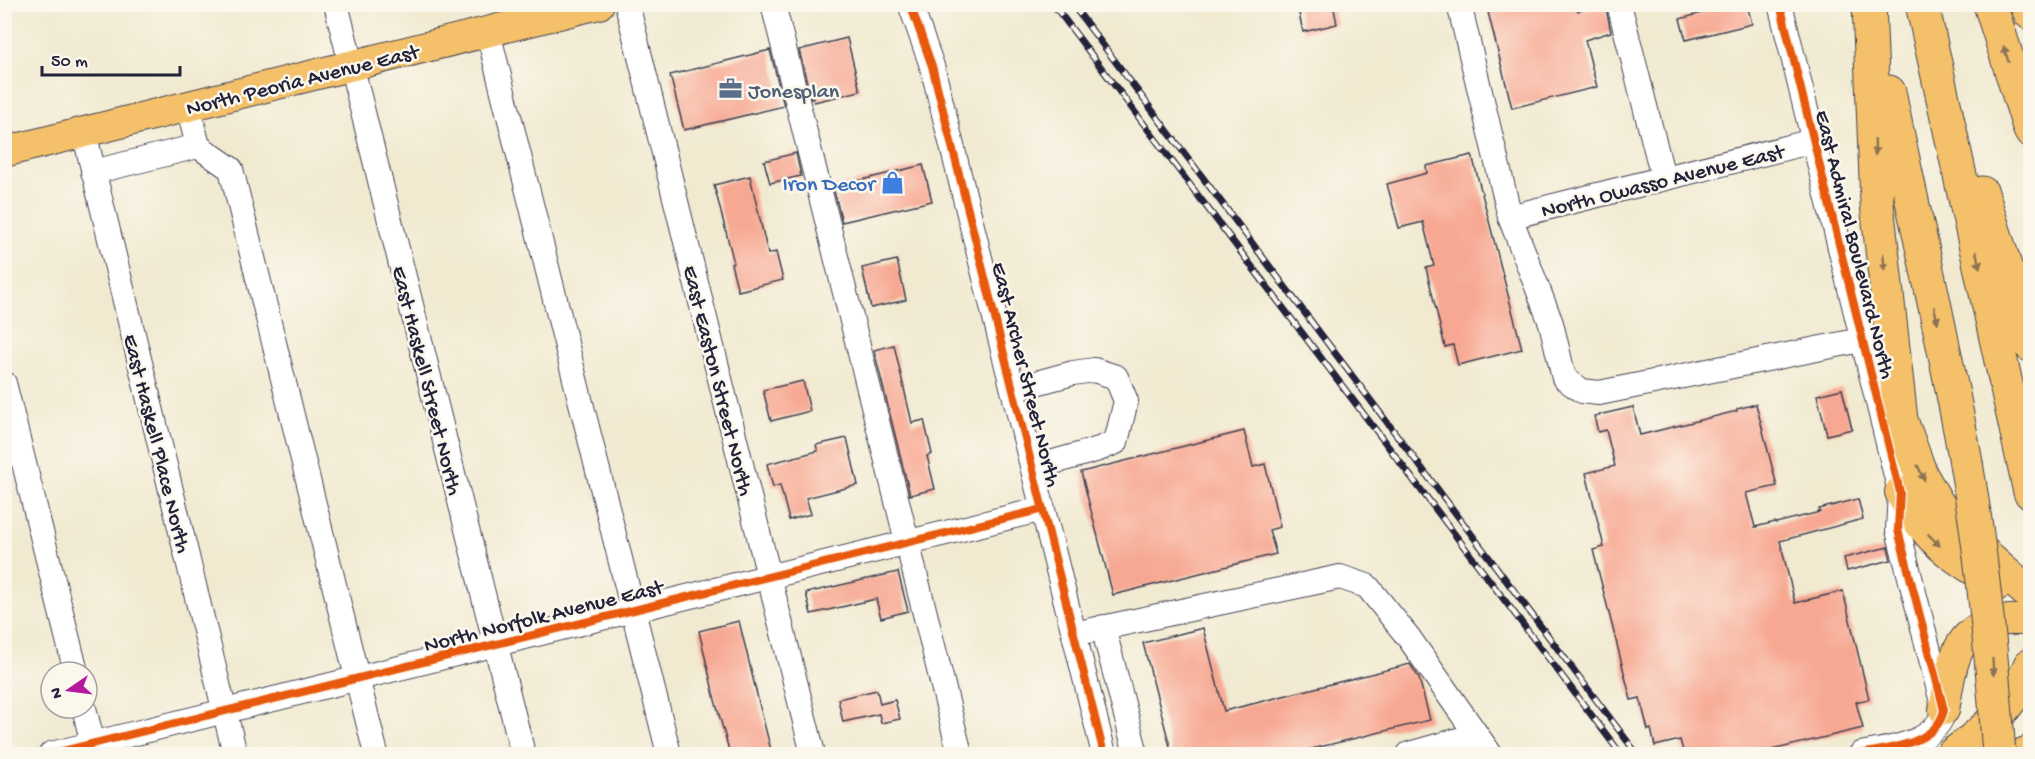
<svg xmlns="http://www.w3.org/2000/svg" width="2035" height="759" font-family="'Gochi Hand',sans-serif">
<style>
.building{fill:#f7a892}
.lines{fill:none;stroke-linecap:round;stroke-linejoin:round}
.minor-casing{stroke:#414052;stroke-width:26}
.major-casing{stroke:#414052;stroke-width:32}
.highway-casing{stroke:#414052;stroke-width:35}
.minor{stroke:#fff;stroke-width:24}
.major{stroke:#f4c16a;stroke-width:30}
.highway{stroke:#f4c16a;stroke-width:33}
.rail-casing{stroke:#22223b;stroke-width:7}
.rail{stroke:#fbf7ec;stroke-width:4.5;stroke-dasharray:14;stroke-linecap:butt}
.highway-bridge-casing{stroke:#414052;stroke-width:35;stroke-linecap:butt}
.highway-bridge{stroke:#f4c16a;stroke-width:33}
.cycleway-casing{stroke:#fbf7ec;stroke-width:11}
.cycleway{stroke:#e8590c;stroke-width:8}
.oneway{fill:#8b7252}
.labels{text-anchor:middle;stroke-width:5;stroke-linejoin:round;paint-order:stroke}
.street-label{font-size:22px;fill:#22223b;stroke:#fbf7ec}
.service-label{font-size:22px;fill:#4e5e75;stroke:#fbf7ec;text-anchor:start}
.shop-label{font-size:22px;fill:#366cbe;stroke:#fbf7ec;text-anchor:end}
</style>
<rect width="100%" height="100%" fill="#fbf7ec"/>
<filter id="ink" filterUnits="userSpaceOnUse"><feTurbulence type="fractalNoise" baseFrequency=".0167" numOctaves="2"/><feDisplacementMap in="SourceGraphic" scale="12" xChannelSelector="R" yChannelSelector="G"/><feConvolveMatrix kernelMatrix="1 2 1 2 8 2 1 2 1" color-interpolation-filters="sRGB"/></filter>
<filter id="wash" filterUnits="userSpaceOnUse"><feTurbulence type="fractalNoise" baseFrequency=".008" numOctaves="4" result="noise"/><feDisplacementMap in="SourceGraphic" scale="24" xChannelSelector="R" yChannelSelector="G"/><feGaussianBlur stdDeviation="1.35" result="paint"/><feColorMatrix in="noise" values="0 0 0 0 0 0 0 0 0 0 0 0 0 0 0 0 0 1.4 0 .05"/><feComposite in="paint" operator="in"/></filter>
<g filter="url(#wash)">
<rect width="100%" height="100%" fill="#f1ead1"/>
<g id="blocks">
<g class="building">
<polygon points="1297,4 1333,4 1337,24 1303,32"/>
<polygon points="1486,4 1576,4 1578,11 1605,4 1611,32 1585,40 1597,87 1512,108"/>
<polygon points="1700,4 1747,4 1752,24 1686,40 1680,19 1702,13"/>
<polygon points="847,38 860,91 814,102 813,98 811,99 799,50"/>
<polygon points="770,50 784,106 684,130 670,75"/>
<polygon points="796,153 801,176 770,183 764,161"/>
<polygon points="1472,155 1522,349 1458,365 1453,345 1445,347 1426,268 1434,266 1423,222 1399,228 1387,184 1427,173 1426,166"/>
<polygon points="923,165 932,201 842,222 833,187"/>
<polygon points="750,176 768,254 776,252 783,280 738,291 731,264 734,263 714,185"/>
<polygon points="897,260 906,300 871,308 862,268"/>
<polygon points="894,345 912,423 924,420 932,454 927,456 935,489 910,495 874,350"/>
<polygon points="803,381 810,411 771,421 763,390"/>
<polygon points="1842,389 1852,429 1827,435 1817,395"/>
<polygon points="1756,404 1777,486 1746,493 1755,527 1775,522 1776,523 1820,512 1819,509 1858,499 1863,519 1780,541 1795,603 1843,591 1869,699 1856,702 1863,728 1755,754 1684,754 1680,740 1655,746 1651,729 1648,730 1640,698 1631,700 1593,550 1604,547 1586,473 1615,466 1606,430 1598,432 1594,416 1633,407 1640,435 1737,411 1737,409"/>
<polygon points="1244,431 1253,467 1265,464 1280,527 1269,530 1276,554 1113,595 1081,472"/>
<polygon points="847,438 858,485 806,498 811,514 789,520 780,485 773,487 767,464 818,451 816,445"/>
<polygon points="1888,547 1891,560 1847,571 1844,558"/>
<polygon points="898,572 908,611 881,618 876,599 811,614 806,593"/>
<polygon points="739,621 759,703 772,754 730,754 715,700 699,631"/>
<polygon points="1203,628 1224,711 1410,664 1419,678 1430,720 1291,754 1172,754 1143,643"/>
<polygon points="877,690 880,704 895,700 900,719 881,723 879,714 843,722 838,699"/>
</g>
</g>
</g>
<g filter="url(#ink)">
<use href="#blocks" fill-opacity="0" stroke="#414052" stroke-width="1.5"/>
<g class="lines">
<defs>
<g id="minor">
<polyline points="336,4 523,754"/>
<polyline points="627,4 813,754"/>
<polyline points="773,4 960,754"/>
<polyline points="910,4 932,66 1104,754"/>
<polyline points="1459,4 1510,217 1551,323 1564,378 1582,391 1599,393 1861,340"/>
<polyline points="1619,4 1663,177"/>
<path d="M1780,4L1900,492L1898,530L1944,710C1937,744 1890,748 1861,754"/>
<polyline points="488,32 669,754"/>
<polyline points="84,132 235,754"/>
<polyline points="198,146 231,169 376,754"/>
<polyline points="93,172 198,146 188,106"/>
<polyline points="1510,217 1813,141"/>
<polyline points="4,383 76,672"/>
<polyline points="1014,389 1073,373 1094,370 1116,377 1126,401 1116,442 1099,449 1033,468"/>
<polyline points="1103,627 1136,754"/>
<polyline points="1074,634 1340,577 1367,586 1409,638 1490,754"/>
<polyline points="84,708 93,744"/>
<polyline points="51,754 1043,509"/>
<polyline points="1409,754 1476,735"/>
</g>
<g id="major">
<polyline points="4,152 599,4"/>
<path d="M1900,492C1924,540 1953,559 1998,585"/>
<path d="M1944,710C1951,673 1951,634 1993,622C2007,619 2017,619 2030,621"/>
</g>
<g id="highway">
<polyline points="1869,4 1877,204 1901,420 1921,475 1937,503 1955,528 2030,594"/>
<polyline points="1922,4 2030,492"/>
<polyline points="1990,4 2030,130"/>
<polyline points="2027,4 2030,13"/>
<path d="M1889,92C1914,216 1944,338 1966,463"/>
<polyline points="1982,193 2030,345"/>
<path d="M1953,754C1985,732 2016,701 2030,665"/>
<polyline points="2025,754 2030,752"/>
</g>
</defs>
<use href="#minor" class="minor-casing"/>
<use href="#major" class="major-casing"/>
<use href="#highway" class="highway-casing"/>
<use href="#minor" class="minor"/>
<use href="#major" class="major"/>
<use href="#highway" class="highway"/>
<defs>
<g id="rail">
<polyline points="1053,4 1621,754"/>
<polyline points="1072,4 1637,754"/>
</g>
</defs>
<use href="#rail" class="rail-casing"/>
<use href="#rail" class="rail"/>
<defs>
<path id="highway-bridge" d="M1966,463C1983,560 1992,657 1999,754"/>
</defs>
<use href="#highway-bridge" class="highway-bridge-casing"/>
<use href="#highway-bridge" class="highway-bridge"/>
<defs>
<g id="cycleway">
<polyline points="910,4 932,66 1104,754"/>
<path d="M1780,4L1900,492L1898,530L1944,710C1937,744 1890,748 1861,754"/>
<polyline points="51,754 1043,509"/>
</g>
</defs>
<use href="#cycleway" class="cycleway-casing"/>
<use href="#cycleway" class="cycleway"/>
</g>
<defs><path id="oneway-solid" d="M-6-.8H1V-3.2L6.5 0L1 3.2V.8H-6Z" transform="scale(1.5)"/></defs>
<g class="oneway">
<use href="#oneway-solid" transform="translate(2006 54) rotate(-108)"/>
<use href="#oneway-solid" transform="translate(1875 147) rotate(88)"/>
<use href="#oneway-solid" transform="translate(1978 260) rotate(77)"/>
<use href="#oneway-solid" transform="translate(1884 262) rotate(84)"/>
<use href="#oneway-solid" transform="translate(1936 315) rotate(77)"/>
<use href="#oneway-solid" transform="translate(1921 473) rotate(65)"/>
<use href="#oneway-solid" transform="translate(1934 540) rotate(45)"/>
<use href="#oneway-solid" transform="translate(1993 667) rotate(86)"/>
</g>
</g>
<defs>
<symbol id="office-bare" viewBox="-9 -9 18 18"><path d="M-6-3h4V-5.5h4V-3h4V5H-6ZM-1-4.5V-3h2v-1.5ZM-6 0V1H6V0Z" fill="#5c6f8a" stroke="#fbf7ec" stroke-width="2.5" paint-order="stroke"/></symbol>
<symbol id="shop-bare" viewBox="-9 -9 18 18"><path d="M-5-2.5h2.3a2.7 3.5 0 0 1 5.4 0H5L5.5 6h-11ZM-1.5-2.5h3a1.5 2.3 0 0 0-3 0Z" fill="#3f7fe0" stroke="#fbf7ec" stroke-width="2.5" paint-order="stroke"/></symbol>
</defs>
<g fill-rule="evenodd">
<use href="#office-bare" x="714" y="72" width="33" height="33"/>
<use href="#shop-bare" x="876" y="166" width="33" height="33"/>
</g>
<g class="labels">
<g class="street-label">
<text transform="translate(302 78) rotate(-14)" y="8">North Peoria Avenue East</text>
<text transform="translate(1662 179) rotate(-14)" y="8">North Owasso Avenue East</text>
<text transform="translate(1857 244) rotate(76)" y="8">East Admiral Boulevard North</text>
<text transform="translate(1028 374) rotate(76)" y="8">East Archer Street North</text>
<text transform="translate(429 380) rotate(76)" y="8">East Haskell Street North</text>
<text transform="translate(720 380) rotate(76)" y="8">East Easton Street North</text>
<text transform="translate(159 443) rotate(76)" y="8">East Haskell Place North</text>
<text transform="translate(543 614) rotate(-14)" y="8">North Norfolk Avenue East</text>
</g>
<g class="service-label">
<text x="748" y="97">Jonesplan</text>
</g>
<g class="shop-label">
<text x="875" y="190">Iron Decor</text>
</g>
</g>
<rect width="2035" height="759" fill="none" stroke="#fbf7ec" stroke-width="24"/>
<g transform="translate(69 690) rotate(256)"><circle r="28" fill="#fbf7ec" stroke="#a4a2a5" stroke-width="1.5"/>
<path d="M0-4.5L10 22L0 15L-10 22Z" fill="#b5179e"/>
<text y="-9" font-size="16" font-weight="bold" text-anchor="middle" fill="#22223b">N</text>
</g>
<path d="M42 66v9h138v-9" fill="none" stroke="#22223b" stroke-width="3"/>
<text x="51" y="66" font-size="18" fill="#22223b" stroke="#fbf7ec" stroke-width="4.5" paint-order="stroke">50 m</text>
</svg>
